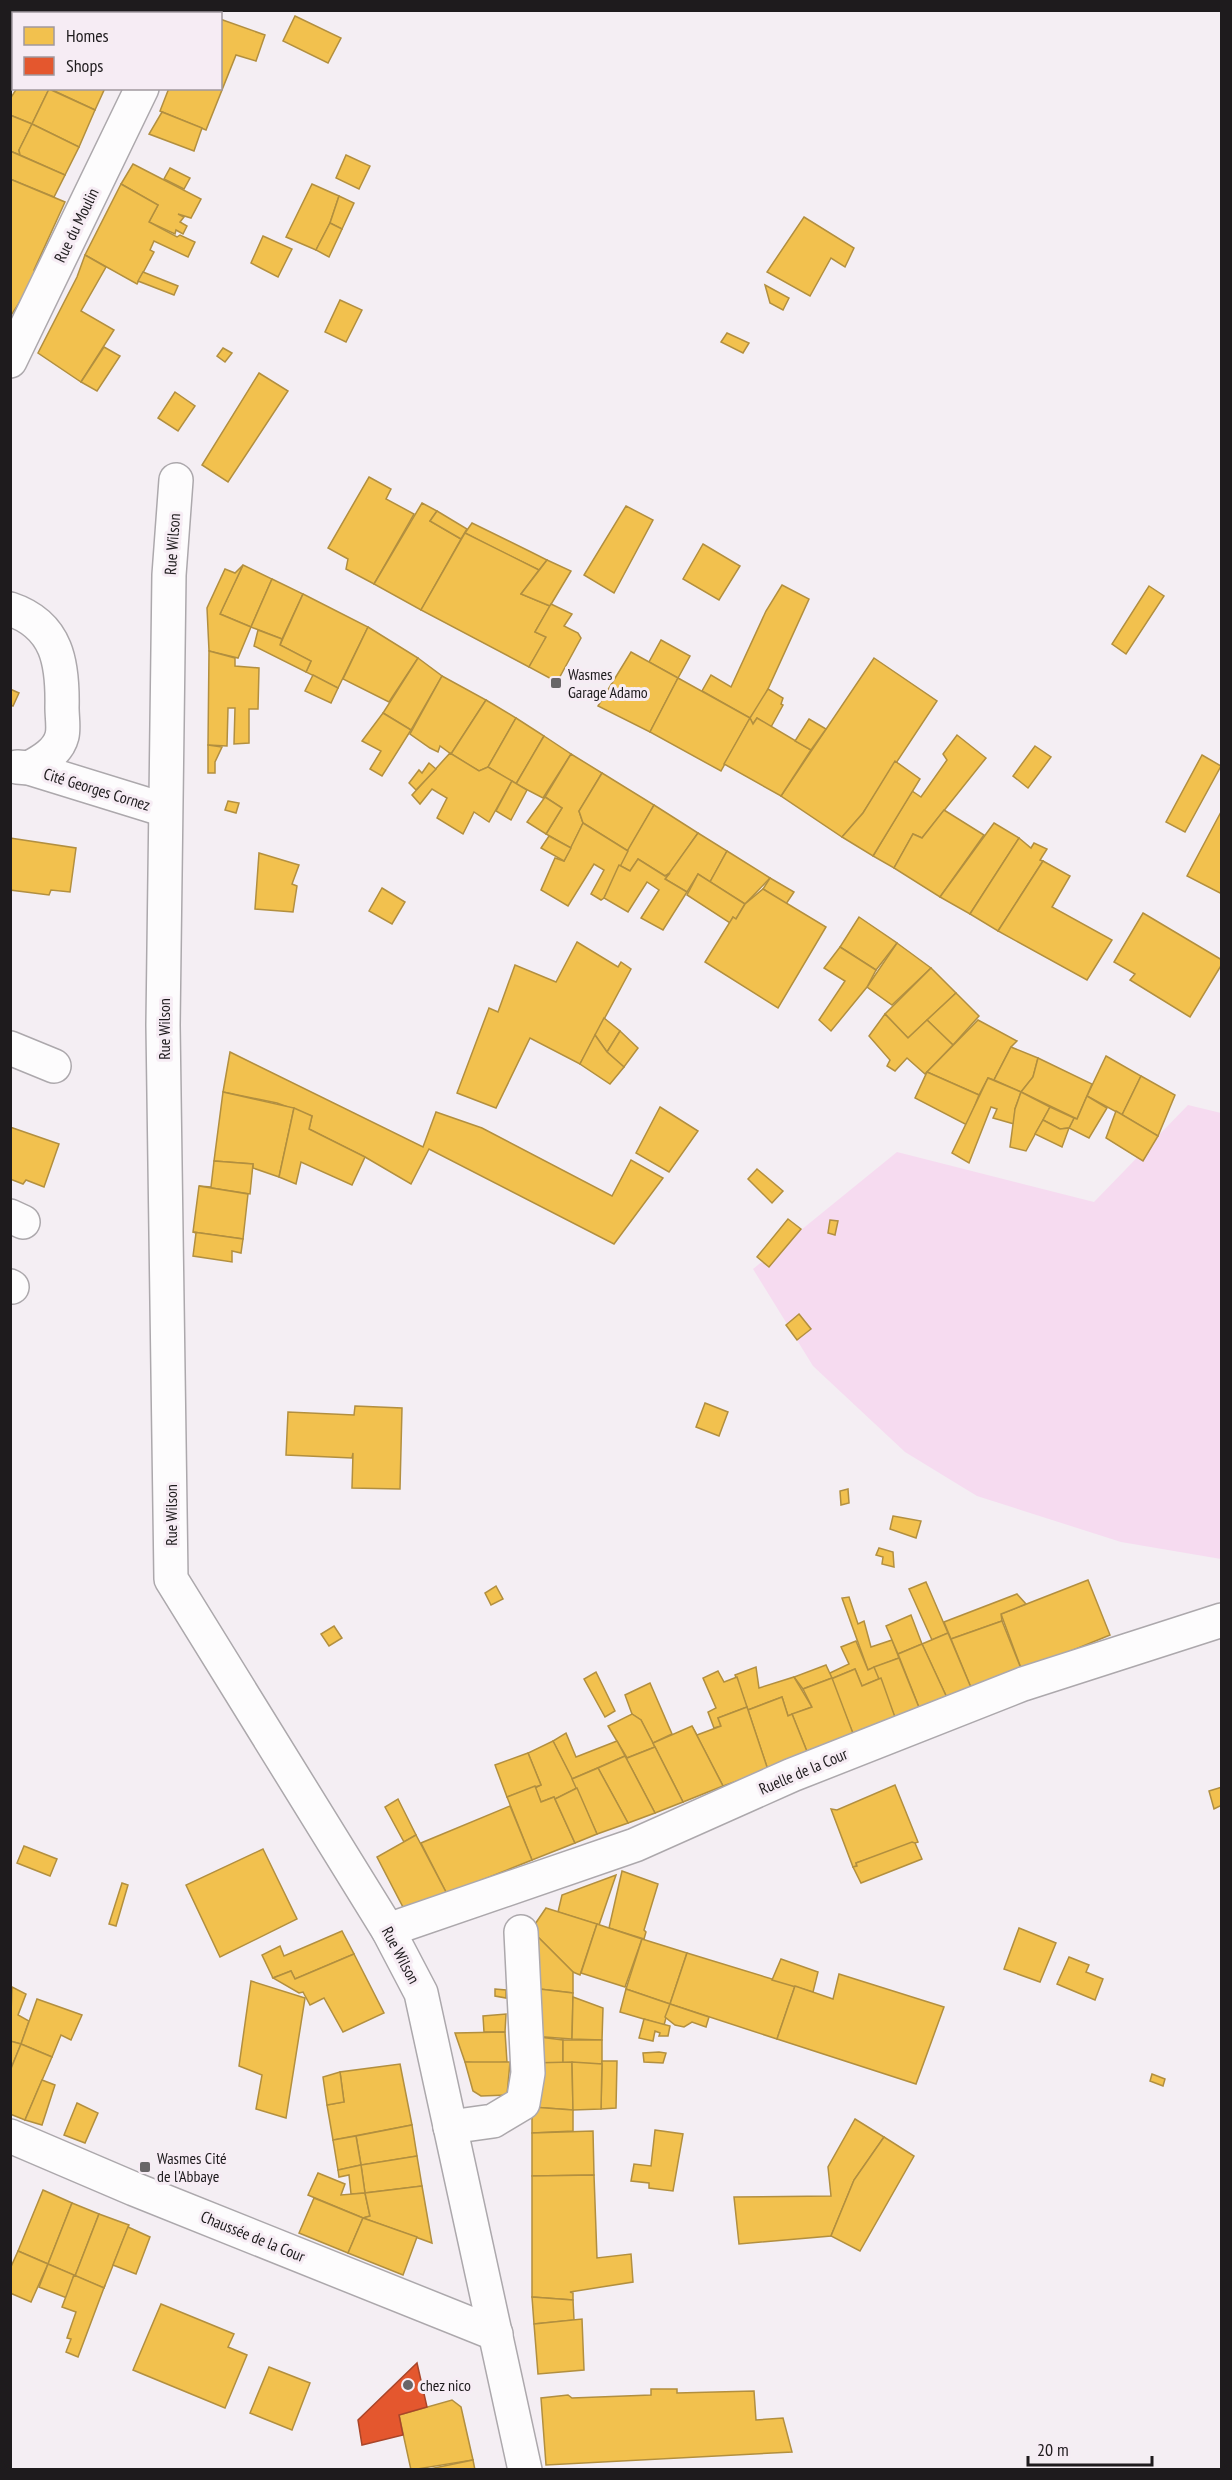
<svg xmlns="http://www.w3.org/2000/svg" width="1232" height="2480" font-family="'PT Sans Narrow',sans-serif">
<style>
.green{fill:#f6dbf0}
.homes{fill:#f2c14e;stroke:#b28f3f;stroke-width:1.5}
.shops{fill:#e4572e;stroke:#a94529;stroke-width:1.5}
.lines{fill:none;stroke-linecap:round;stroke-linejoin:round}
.minor-casing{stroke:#aca8ac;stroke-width:36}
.minor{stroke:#fdfcfd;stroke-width:33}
.poi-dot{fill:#696568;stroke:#f6ecf4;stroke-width:2}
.labels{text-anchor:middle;stroke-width:6;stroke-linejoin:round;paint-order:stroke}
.street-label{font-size:16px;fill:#1e1b1d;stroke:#f6ecf4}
.poi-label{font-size:16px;fill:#1e1b1d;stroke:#f6ecf4;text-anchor:start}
</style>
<rect width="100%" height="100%" fill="#f4eef3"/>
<polygon class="green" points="1188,1105 1221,1113 1221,1559 1121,1542 977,1496 905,1452 813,1366 753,1269 897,1152 1094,1202"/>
<g class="homes">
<polygon points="71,10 140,10 143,12 74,14"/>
<polygon points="295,16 341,38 328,63 283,41"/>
<polygon points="220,19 265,35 256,61 236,55 206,130 160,111 169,88 220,88"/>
<polygon points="10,20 14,21 14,38 10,37"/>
<polygon points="10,37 14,38 14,57 10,56"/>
<polygon points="17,88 49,89 32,124 10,115 10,99"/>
<polygon points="48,88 105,88 95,110"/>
<polygon points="49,89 95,110 79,147 32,124"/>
<polygon points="162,112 202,128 194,151 149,134"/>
<polygon points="10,115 32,124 19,150 20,155 10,151"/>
<polygon points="32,124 79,147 65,175 20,155 19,150"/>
<polygon points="10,151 65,175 54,197 10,179"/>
<polygon points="346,155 370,166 359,189 336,178"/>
<polygon points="133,164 201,199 191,218 178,214 184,217 180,222 187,226 183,234 176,230 175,234 149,222 158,205 121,184"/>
<polygon points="170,168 190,178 184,189 164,179"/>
<polygon points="10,179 65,202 34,270 40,271 10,317"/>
<polygon points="121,184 158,205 149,222 177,237 180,235 195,242 188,257 154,241 150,250 154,252 137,284 85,255"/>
<polygon points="312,184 339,196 330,223 316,250 286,237"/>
<polygon points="339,196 354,203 342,229 330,223"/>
<polygon points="804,217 854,248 845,267 831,258 810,296 767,272"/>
<polygon points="330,223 342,229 329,257 316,250"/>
<polygon points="263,236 292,249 278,277 251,263"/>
<polygon points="85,255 106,267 81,311 114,330 81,382 38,353 77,277"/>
<polygon points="143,272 178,286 174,295 138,281"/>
<polygon points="765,285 789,298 783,310 770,303"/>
<polygon points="340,300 362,310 346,342 325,332"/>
<polygon points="727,333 749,343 743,353 721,342"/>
<polygon points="104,347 120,356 97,391 81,382"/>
<polygon points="223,348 232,353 225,362 217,356"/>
<polygon points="259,373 288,391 228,482 202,465"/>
<polygon points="175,392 195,406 178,431 158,418"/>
<polygon points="369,477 391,489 386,499 414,514 374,584 346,569 348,559 328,548"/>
<polygon points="422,503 437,511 430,521 461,539 421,610 374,584"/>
<polygon points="626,506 653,520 614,593 584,575"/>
<polygon points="437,511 467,529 461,539 430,521"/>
<polygon points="472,523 529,551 547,560 539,570 484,543 465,533"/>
<polygon points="465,533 539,570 521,594 550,606 535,632 546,637 544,642 529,667 421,610"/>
<polygon points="703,544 740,566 719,600 683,579"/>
<polygon points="547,560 571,571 550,606 521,594"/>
<polygon points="243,565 272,579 251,627 220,614"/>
<polygon points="243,565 220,614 251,627 238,658 209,651 207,608 225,569 235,573"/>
<polygon points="272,579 303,594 282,639 251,627"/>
<polygon points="782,585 809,599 762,702 750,718 702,691 711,675 731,687 766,611"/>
<polygon points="1149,586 1164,596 1126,654 1112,644"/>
<polygon points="303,594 368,627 338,688 306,672 311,661 280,645"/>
<polygon points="551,604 572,614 564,626 578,633 581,638 557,682 529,667 546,637 535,632"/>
<polygon points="368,627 418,658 389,702 343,679"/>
<polygon points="258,630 282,639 280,645 311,661 306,672 254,646"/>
<polygon points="661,640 690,656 678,678 649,662"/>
<polygon points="209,651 235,658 235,666 259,668 258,709 249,709 249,743 234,744 235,708 228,708 227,746 208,745"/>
<polygon points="631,652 678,678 650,732 598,706"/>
<polygon points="418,658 442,676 411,730 383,713"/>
<polygon points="874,658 937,701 863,813 842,837 781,796"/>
<polygon points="313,675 338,688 331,703 305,691"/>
<polygon points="442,676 486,700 451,754 440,746 438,752 430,748 410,734"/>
<polygon points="678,678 750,718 721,771 650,732"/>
<polygon points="10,689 19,693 13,706 10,705"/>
<polygon points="768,689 783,698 781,704 783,705 771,727 757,718 753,724 750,718"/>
<polygon points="486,700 516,718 488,767 479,771 451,754"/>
<polygon points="383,713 411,730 382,776 370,769 381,751 362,741"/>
<polygon points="516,718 544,736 516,784 488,767"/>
<polygon points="750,718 753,724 757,718 811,750 781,796 724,764"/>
<polygon points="809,719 826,729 811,750 795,741"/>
<polygon points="957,735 986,758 922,838 913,834 894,868 873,856 912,791 921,797 947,760 943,754"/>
<polygon points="544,736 571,754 543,798 516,784"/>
<polygon points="208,745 222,747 215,762 215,773 208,773"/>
<polygon points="1035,746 1051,757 1028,788 1013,776"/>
<polygon points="450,753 479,771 488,767 512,781 489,822 474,812 463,834 437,818 447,798 432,789 420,804 412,795"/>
<polygon points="571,754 602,773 579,811 583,823 571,848 546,834 562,808 545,797"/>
<polygon points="1202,755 1221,766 1185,832 1166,822"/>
<polygon points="895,761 920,779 873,856 842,837 863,813"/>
<polygon points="429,763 436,769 416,790 409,783 419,770 422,773"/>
<polygon points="602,773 654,805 628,851 583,823 579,811"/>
<polygon points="512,781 527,790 511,820 496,811"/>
<polygon points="545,797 562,808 546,834 527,822"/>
<polygon points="228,801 239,803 236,813 225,810"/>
<polygon points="654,805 698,833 670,873 665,876 638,859 630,871 619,865"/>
<polygon points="944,810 984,835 940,897 894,868 913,834 922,838"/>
<polygon points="1222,810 1222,894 1187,876"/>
<polygon points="583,823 628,851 604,898 601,900 591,894 604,870 594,864 568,906 541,890 555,858 564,861"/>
<polygon points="994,823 1019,838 970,914 940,897"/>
<polygon points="698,833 727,851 710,882 698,874 687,892 665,879"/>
<polygon points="549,836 571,848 564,861 541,848"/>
<polygon points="10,838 76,848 70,892 51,890 49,895 10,890"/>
<polygon points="1019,838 1031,848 1034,843 1047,849 1040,860 1043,861 998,931 970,914"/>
<polygon points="727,851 770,878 745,904 710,882"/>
<polygon points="259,853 299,865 292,884 297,886 293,912 255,909"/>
<polygon points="638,859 665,876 670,873 665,879 687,892 663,930 641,918 659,890 647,882 628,912 604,898 619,865 630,871"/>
<polygon points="1043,861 1070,876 1052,907 1112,940 1087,980 998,931"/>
<polygon points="698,874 745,904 736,919 733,917 730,923 687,895"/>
<polygon points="770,878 794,892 786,904 763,889"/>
<polygon points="382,888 405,902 392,924 369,911"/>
<polygon points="763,889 826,927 778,1008 705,962 733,917 736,919 745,904"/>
<polygon points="1143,913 1222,960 1222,964 1190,1017 1130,980 1135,974 1114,962"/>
<polygon points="859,917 897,943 876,970 840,947"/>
<polygon points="577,942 618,967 621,962 631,969 580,1064 530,1038 496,1108 457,1093 489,1008 498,1012 515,965 556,982"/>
<polygon points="897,943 931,968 892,1005 867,987"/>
<polygon points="840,947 876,970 867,987 831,1031 819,1020 845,981 824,968"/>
<polygon points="931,968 956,993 908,1038 885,1014"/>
<polygon points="956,993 979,1016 953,1045 927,1020"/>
<polygon points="885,1014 908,1038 927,1020 953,1045 925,1074 907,1058 895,1071 887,1066 890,1060 869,1036"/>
<polygon points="604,1018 620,1031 607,1052 595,1035"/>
<polygon points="978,1020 1017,1041 1011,1047 994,1080 988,1078 979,1095 927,1072"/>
<polygon points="620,1031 638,1048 624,1067 607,1052"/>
<polygon points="595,1035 607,1052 624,1067 610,1084 580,1064"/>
<polygon points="1011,1047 1038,1058 1033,1077 1021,1092 994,1080"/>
<polygon points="230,1052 423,1147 436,1112 482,1128 612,1196 631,1160 663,1178 614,1244 429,1149 411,1184 365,1157 309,1129 312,1116 277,1103 223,1092"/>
<polygon points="1106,1056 1141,1076 1122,1115 1087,1096"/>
<polygon points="1038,1058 1092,1084 1077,1119 1021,1092 1033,1077"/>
<polygon points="927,1072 979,1095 967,1125 915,1098"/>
<polygon points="1141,1076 1175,1095 1158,1136 1122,1115"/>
<polygon points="988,1078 1021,1092 1015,1109 1014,1124 993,1118 997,1109 991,1107 969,1163 952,1153"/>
<polygon points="223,1092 294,1108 279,1177 253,1168 253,1164 214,1161"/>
<polygon points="1021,1092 1050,1107 1026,1151 1010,1147 1015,1109"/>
<polygon points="1087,1096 1107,1108 1089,1138 1069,1128 1074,1118 1077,1119"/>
<polygon points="660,1107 698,1131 669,1172 636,1153"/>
<polygon points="1050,1107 1074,1118 1069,1128 1060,1129 1043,1120"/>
<polygon points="294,1108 312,1116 309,1129 365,1157 352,1185 301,1162 296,1184 279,1177"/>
<polygon points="1116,1111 1158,1136 1143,1161 1106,1138"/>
<polygon points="1043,1120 1060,1129 1069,1128 1062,1147 1035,1134"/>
<polygon points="10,1127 59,1144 44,1187 26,1180 23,1184 10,1179"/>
<polygon points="214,1161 253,1164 250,1194 199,1186 211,1187"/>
<polygon points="757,1169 783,1191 772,1203 748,1179"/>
<polygon points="199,1186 248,1194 243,1239 193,1232"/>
<polygon points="788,1219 801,1229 769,1267 757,1257"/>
<polygon points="830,1220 838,1221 835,1235 828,1233"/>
<polygon points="193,1232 243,1239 241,1253 232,1251 232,1262 193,1256 196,1233"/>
<polygon points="799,1314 811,1329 797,1340 786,1325"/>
<polygon points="705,1403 728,1412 719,1436 696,1427"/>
<polygon points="355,1406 402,1408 400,1489 352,1488 353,1453 352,1458 286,1455 288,1412 354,1415"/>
<polygon points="848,1489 849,1503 841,1505 840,1491"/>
<polygon points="893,1516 921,1521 916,1538 890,1529"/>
<polygon points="879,1548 893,1552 894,1567 882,1564 883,1557 876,1555"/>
<polygon points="1088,1580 1110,1635 1022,1671 1001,1614"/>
<polygon points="926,1582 948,1633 932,1640 909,1589"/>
<polygon points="496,1586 503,1599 491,1605 485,1593"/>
<polygon points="1017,1594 1026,1604 1001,1614 1002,1621 951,1639 944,1622"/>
<polygon points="849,1597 858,1624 864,1621 871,1647 892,1640 899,1658 868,1670 842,1598"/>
<polygon points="911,1615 922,1644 898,1654 886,1626"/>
<polygon points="1002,1621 1022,1671 972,1690 951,1639"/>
<polygon points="334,1626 342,1638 329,1646 321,1634"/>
<polygon points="948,1633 972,1690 948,1700 922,1644"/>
<polygon points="856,1641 868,1670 874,1667 881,1678 862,1686 855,1669 831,1679 830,1673 849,1664 841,1647"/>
<polygon points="922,1644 948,1700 920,1710 898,1654"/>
<polygon points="899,1658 920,1710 896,1720 874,1667"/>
<polygon points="826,1665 832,1678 803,1689 794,1677"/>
<polygon points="756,1667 759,1688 794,1677 812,1707 788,1716 782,1697 748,1710 735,1675"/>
<polygon points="855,1669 862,1686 881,1678 896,1720 854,1736 831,1679"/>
<polygon points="718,1671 724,1682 737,1677 747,1707 718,1718 721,1726 714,1728 708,1712 716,1708 703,1678"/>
<polygon points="596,1672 615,1711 605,1717 584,1679"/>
<polygon points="832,1678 854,1736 808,1754 792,1714 812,1707 803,1689"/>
<polygon points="650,1683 672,1734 653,1743 641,1720 632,1714 625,1695"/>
<polygon points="782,1697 788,1716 792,1714 808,1754 768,1770 748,1710"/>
<polygon points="747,1707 768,1770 723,1786 692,1726 697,1735 721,1726 718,1718"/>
<polygon points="632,1714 641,1720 655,1747 627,1758 608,1726"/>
<polygon points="692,1726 723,1786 683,1802 653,1743"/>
<polygon points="566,1733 576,1757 617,1741 625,1756 572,1779 553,1741"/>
<polygon points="553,1741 577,1788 555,1799 554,1797 541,1802 535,1788 541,1785 528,1753"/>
<polygon points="655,1747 683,1802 655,1813 625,1756 627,1758"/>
<polygon points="528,1753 541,1785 507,1797 495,1765"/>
<polygon points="625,1756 655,1813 628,1823 598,1768"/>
<polygon points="598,1768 628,1823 597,1834 572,1779"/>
<polygon points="895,1785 918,1842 856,1863 857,1866 853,1867 831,1809 837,1810"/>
<polygon points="535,1786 541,1802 554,1797 575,1843 532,1860 507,1797"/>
<polygon points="1222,1787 1222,1805 1214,1809 1209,1791"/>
<polygon points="577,1788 597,1834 575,1843 555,1799"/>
<polygon points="398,1799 416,1835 404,1842 385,1807"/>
<polygon points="510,1806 532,1860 447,1894 421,1843"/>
<polygon points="416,1835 447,1894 404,1909 377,1857"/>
<polygon points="912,1842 915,1843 922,1859 861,1883 853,1867 857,1866 856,1863"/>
<polygon points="24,1846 57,1859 50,1876 17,1863"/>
<polygon points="263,1849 297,1919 220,1957 186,1885"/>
<polygon points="622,1871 658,1884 644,1930 646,1932 644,1939 609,1928"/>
<polygon points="616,1875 599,1925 558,1912 562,1895"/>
<polygon points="122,1883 128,1885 116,1926 109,1924"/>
<polygon points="546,1908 597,1924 580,1975 573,1972 531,1930"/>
<polygon points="597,1924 642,1939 625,1987 581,1973"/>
<polygon points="1019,1928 1056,1943 1040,1982 1004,1969"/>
<polygon points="531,1930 573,1972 573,1993 531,1988"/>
<polygon points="342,1931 354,1954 295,1979 291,1971 273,1978 262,1955 280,1946 284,1956"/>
<polygon points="642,1939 687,1953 670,2004 626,1989"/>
<polygon points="687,1953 795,1986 777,2039 670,2004"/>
<polygon points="354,1954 384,2013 343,2032 324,1998 310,2005 303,1992 299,1993 273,1978 291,1971 295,1979"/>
<polygon points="1069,1957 1089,1965 1086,1972 1103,1979 1095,2000 1057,1984"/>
<polygon points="781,1959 818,1972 813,1992 772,1980"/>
<polygon points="839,1974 944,2007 916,2084 777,2039 795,1986 833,1999"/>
<polygon points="251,1981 305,1998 286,2118 256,2109 262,2075 239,2066"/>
<polygon points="12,1987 26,1994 18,2015 29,2021 21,2044 10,2041"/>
<polygon points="531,1988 573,1993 572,2039 531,2036"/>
<polygon points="495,1989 506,1990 506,1998 495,1996"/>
<polygon points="626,1989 670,2004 664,2025 620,2012"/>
<polygon points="573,1997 603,2008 602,2040 572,2039"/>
<polygon points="37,1999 82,2015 71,2040 61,2035 52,2057 21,2044"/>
<polygon points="670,2004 709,2017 706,2027 692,2022 684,2027 675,2025 665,2017"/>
<polygon points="506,2014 505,2032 484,2032 483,2016"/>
<polygon points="644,2019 670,2026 668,2036 659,2036 660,2033 655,2031 653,2041 639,2038"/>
<polygon points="505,2032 507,2062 487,2064 465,2062 455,2033"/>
<polygon points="531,2036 563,2040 563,2063 531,2063"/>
<polygon points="563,2040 602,2040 602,2064 563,2063"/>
<polygon points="10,2041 21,2044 10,2071"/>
<polygon points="21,2044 52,2057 25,2120 10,2114 10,2071"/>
<polygon points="659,2052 666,2053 663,2063 644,2062 643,2053"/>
<polygon points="602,2061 617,2061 616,2108 601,2109"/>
<polygon points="465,2062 510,2062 507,2095 481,2096 473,2091"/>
<polygon points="572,2062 573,2110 532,2107 531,2063"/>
<polygon points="572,2062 602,2064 601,2109 573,2110"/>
<polygon points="400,2064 412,2125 333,2140 327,2105 344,2102 340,2072"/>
<polygon points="340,2072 344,2102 327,2105 323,2077"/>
<polygon points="1152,2074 1165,2079 1163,2086 1150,2081"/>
<polygon points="42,2080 55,2085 42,2125 25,2120"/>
<polygon points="77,2103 98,2113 85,2143 64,2135"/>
<polygon points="532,2107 573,2110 573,2131 532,2133"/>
<polygon points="855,2119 884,2137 854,2180 831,2236 739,2244 734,2197 831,2196 828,2167"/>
<polygon points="412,2125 417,2156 361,2165 356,2136"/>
<polygon points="655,2130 683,2134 673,2191 649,2188 649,2183 631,2181 634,2164 651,2166"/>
<polygon points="593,2131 594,2175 532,2176 532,2133"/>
<polygon points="356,2136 361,2165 338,2170 333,2140"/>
<polygon points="884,2137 914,2156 860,2251 831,2236 854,2180"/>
<polygon points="417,2156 422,2186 365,2193 361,2165"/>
<polygon points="361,2165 365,2193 351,2194 349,2175 339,2177 338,2170"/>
<polygon points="318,2173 345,2184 341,2195 365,2193 370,2216 363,2218 308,2195"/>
<polygon points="594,2175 597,2258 631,2254 633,2282 570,2292 573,2293 573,2300 532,2297 532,2176"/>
<polygon points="422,2186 432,2243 363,2218 370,2216 365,2193"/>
<polygon points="43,2190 72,2203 48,2264 18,2251"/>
<polygon points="314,2198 363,2218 348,2253 299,2233"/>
<polygon points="72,2203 99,2214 75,2276 48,2264"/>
<polygon points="99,2214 129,2225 104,2288 75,2276"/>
<polygon points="363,2218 417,2237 403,2275 348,2253"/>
<polygon points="128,2227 150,2237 136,2274 113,2265"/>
<polygon points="18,2251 48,2264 31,2302 10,2293 10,2269"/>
<polygon points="48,2264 74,2275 67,2298 39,2287"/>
<polygon points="74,2275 104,2288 105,2285 78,2357 66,2352 71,2339 67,2338 76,2312 62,2307"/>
<polygon points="532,2297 573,2300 574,2320 534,2324"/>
<polygon points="161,2304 234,2334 228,2347 247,2355 225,2408 133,2370"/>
<polygon points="582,2319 584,2370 538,2374 534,2324"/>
<polygon points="269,2367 310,2383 292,2430 250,2413"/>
<polygon points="651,2389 677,2389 677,2393 754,2391 756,2420 783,2418 792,2452 546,2465 541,2398 568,2395 572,2398 651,2395"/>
<polygon points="452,2400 461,2407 473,2460 411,2470 399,2415"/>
<polygon points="473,2460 475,2470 425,2470 444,2466"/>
</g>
<polygon class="shops" points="417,2363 427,2407 399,2415 403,2435 362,2445 358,2420"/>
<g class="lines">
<defs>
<g id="minor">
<polyline points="179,14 180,10"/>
<polyline points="10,361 142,88"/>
<polyline points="176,480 169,575 163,1025 171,1579 388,1930 421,1993 525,2470"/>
<path d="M10,609C58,625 63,664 62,708C62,717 64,728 62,736C58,752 42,761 29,768"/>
<polyline points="17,767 29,768 165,810"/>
<polyline points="10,1048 54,1066"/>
<polyline points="10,1216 23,1222"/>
<polyline points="10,1286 12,1287"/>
<polyline points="388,1930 635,1845 792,1775 1023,1684 1222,1620"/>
<polyline points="450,2127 493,2121 523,2103 528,2073 521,1932"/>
<polyline points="10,2136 134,2189 496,2334"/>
</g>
</defs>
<use href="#minor" class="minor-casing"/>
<use href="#minor" class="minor"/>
</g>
<g class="poi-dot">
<rect x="550" y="677" width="12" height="12" rx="3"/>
<rect x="139" y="2161" width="12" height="12" rx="3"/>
<circle cx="408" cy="2385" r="6"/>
</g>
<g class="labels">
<g class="street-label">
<text transform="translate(76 225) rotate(-64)" y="6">Rue du Moulin</text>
<text transform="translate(172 544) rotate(-86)" y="6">Rue Wilson</text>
<text transform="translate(97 789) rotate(17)" y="6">Cité Georges Cornez</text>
<text transform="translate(164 1029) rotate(-90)" y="6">Rue Wilson</text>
<text transform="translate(171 1515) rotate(-90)" y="6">Rue Wilson</text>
<text transform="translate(803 1771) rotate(-23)" y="6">Ruelle de la Cour</text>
<text transform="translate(401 1955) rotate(62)" y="6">Rue Wilson</text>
<text transform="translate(253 2236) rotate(22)" y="6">Chaussée de la Cour</text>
</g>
<g class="poi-label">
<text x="568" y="680">Wasmes<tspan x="568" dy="18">Garage Adamo</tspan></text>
<text x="157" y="2164">Wasmes Cité<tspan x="157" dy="18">de l'Abbaye</tspan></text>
<text x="420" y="2391">chez nico</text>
</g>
</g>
<rect width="1232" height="2480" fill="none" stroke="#1e1b1d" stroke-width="24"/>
<rect x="12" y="12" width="210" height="78" fill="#f6ecf4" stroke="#a0989e" stroke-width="1.5"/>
<rect x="24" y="27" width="30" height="18" fill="#f2c14e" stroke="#a0989e" stroke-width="1.5"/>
<text x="66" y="42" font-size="18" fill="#1e1b1d">Homes</text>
<rect x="24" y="57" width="30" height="18" fill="#e4572e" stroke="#a0989e" stroke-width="1.5"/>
<text x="66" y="72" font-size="18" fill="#1e1b1d">Shops</text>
<path d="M1028 2456v9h124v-9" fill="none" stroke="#1e1b1d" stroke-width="3"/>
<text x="1037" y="2456" font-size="18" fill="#1e1b1d" stroke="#f6ecf4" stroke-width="4.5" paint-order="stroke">20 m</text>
</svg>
